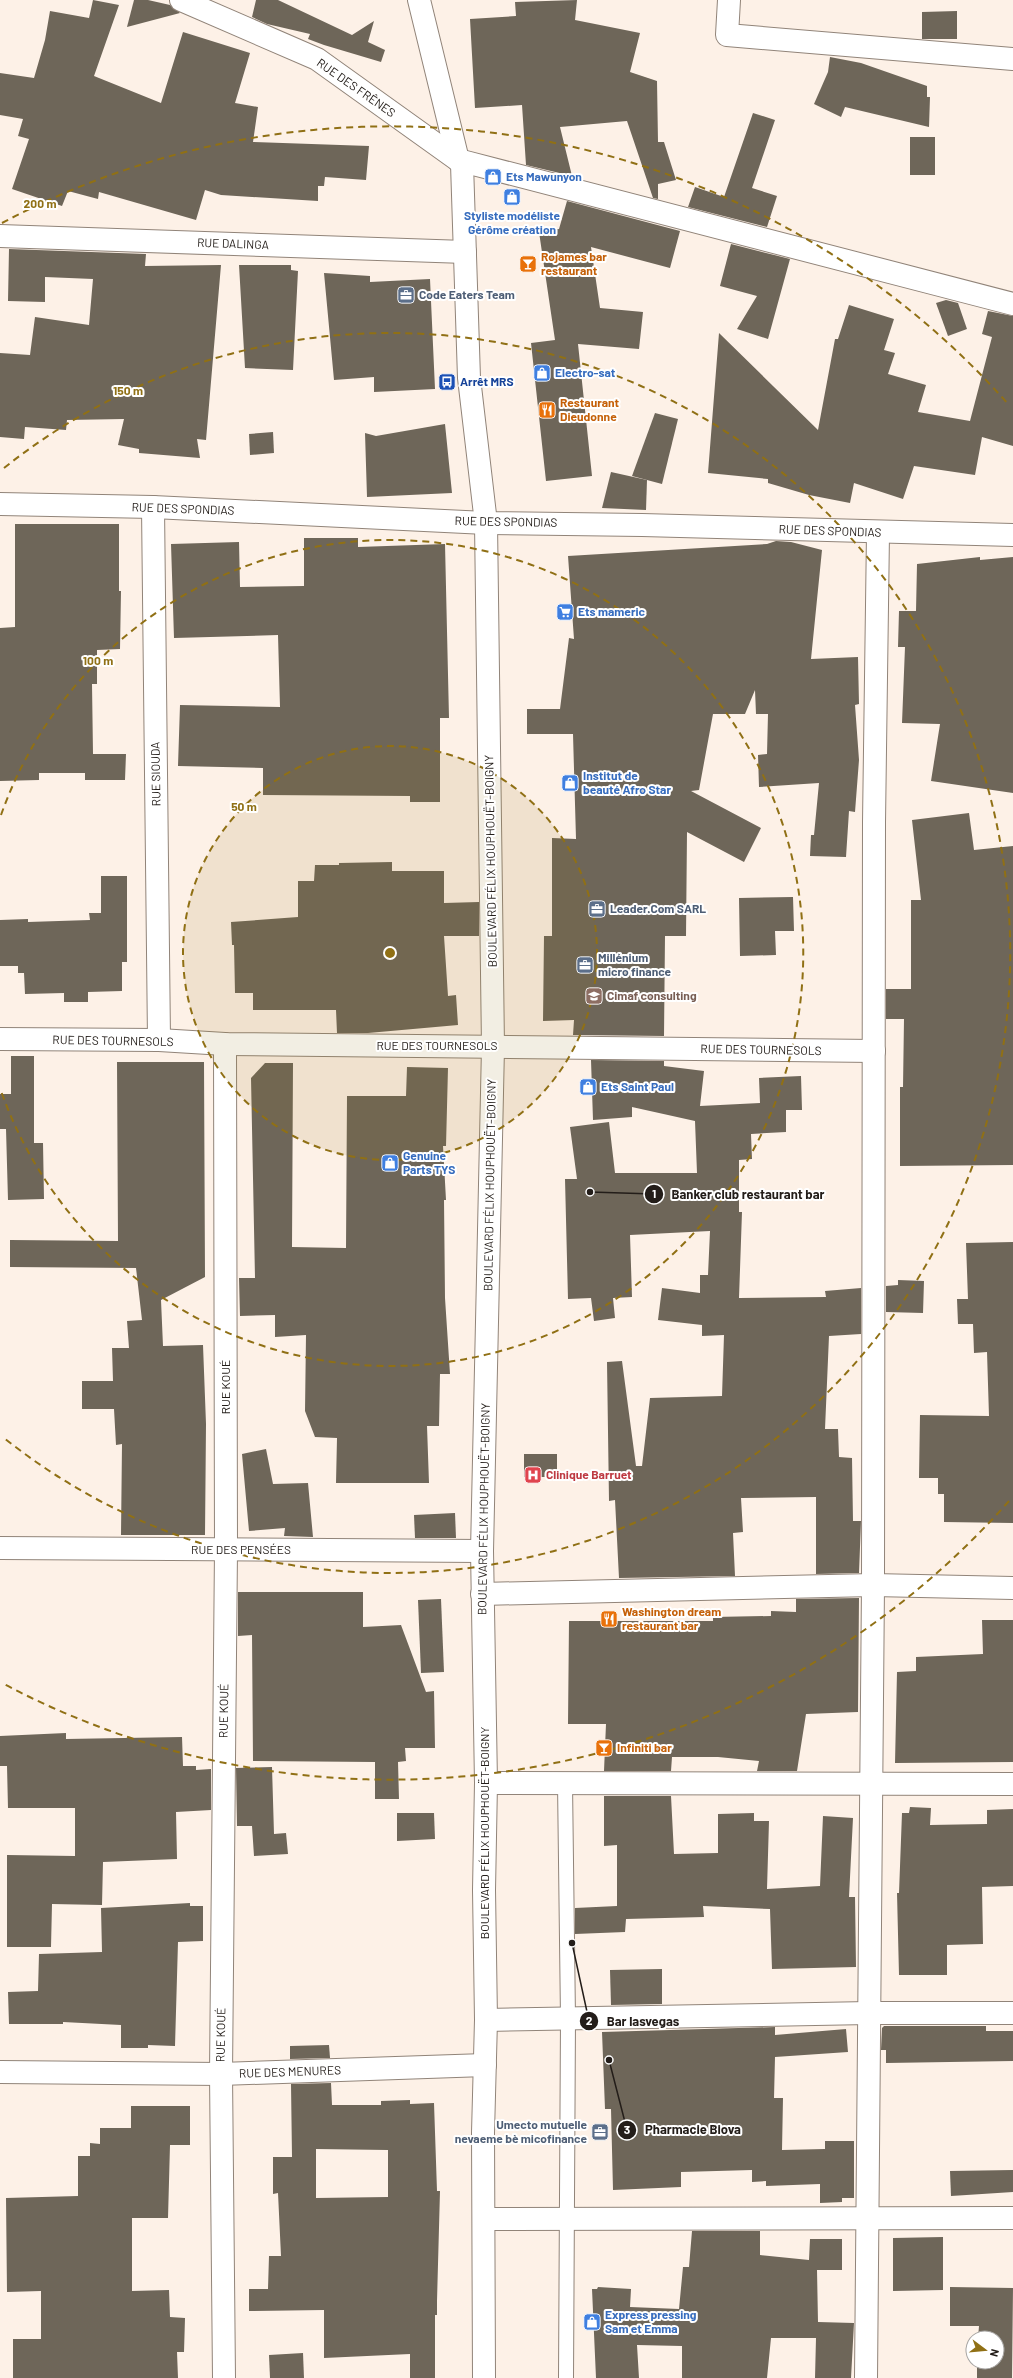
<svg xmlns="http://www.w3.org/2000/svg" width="1013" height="2378" font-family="Barlow,sans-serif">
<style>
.building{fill:#6e6659;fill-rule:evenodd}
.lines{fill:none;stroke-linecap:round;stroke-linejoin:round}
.lane-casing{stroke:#918479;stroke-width:16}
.street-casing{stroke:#918479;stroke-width:24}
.secondary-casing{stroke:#918479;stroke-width:24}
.lane{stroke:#fff;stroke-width:14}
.street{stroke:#fff;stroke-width:22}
.secondary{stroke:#fff;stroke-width:22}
.ring{fill:none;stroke:#907015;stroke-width:2;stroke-dasharray:7 5}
.labels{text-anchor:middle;stroke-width:4;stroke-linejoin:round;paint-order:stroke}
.street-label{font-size:12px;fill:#231d19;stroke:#fff}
.shop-label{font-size:12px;font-weight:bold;fill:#366cbe;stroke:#fff;text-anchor:start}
.food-label{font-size:12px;font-weight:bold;fill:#c56008;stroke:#fff;text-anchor:start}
.service-label{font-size:12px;font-weight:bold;fill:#4e5e75;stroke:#fff;text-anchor:start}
.transit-label{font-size:12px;font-weight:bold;fill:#164399;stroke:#fff;text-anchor:start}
.education-label{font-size:12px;font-weight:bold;fill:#785e54;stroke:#fff;text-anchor:start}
.health-label{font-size:12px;font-weight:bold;fill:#be3a42;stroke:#fff;text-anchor:start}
.centre{fill:#907015;stroke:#fff;stroke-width:2}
.ring-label{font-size:12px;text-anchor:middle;font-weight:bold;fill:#907015;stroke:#fff;stroke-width:4;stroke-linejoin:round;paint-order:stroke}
.leader{fill:none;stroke:#231d19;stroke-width:1.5}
.callout-dot{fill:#231d19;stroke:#fff;stroke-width:1.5}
.mark-label{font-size:12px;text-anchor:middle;font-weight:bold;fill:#fff}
.callout-label{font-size:13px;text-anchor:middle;font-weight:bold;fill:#231d19;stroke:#fff;stroke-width:4;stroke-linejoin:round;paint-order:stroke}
</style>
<rect width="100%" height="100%" fill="#fdf1e7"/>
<g class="building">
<polygon points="93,0 119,5 94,76 161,103 183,32 250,53 235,103 258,107 253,142 369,146 366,180 325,177 324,186 318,186 318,201 221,195 205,190 196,220 99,192 98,199 68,191 62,206 12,189 29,139 18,136 23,119 0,115 0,73 34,78 45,40 50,11 89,18"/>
<polygon points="134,0 148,0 170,5 180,13 127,27"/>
<polygon points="256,0 278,0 352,35 374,21 368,42 385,50 381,62 324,45 308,39 310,34 267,24 252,17"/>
<polygon points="577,0 575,20 640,33 630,72 657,81 658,142 664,142 676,180 658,184 658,199 653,198 627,121 560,127 572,176 526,165 522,105 475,108 470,19 516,16 515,2"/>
<polygon points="957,11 957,39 922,39 922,12"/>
<polygon points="830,57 861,63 927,86 927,97 930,97 929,127 845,107 841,117 814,104 828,72"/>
<polygon points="753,113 775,120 752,188 777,196 767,227 688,207 695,187 724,197"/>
<rect x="910" y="137" width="25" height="38"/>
<polygon points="567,201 680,231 670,268 591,247 600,308 643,312 639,349 578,344 592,476 546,481 531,343 555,340 539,232 559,229"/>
<polygon points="731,244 790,259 768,339 737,329 757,296 720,286"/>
<polygon points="9,249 146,254 145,266 221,265 206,440 197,439 200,458 139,453 139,449 118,445 124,419 67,420 66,430 25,427 24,439 0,437 0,353 30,355 35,317 89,325 93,279 45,277 45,302 8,301"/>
<polygon points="239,265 291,265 291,270 298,271 293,370 245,368"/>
<polygon points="324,273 370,276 370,282 430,279 435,389 374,392 374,377 334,380"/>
<polygon points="946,300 958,303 967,329 948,336 936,303"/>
<polygon points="849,305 894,319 884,350 895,353 888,374 926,385 918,412 970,421 992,337 982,334 988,311 1013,316 1013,446 982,437 975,475 914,466 903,499 854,483 850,503 809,495 768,483 768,479 708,473 719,333 818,430 835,339 838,339"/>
<polygon points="655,413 678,419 662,484 632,476"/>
<polygon points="445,424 452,493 367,497 365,433 376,436"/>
<polygon points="273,432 274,453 250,455 249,434"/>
<polygon points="611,472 647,480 646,510 602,508"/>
<polygon points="15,524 119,524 119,591 121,591 120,649 97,650 97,684 92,684 93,754 126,754 125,780 85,780 85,773 39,773 39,780 0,781 0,628 15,627"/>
<polygon points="304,538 358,538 358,547 445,544 449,718 440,718 440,802 410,802 410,796 263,795 263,768 178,766 180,705 280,707 278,635 174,638 171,544 239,542 240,587 304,586"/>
<polygon points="776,541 791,542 822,550 811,659 858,657 859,704 855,705 859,760 855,812 849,811 846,857 810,856 811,835 814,835 819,783 759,787 758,755 767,754 768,714 756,714 755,690 745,714 713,714 699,790 691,791 761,828 744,862 687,832 686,936 665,936 664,1036 573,1035 574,1020 543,1021 544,936 552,936 552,838 576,839 573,734 527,734 527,709 560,709 569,638 574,639 568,556 767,544"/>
<polygon points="980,557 980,560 1013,557 1013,793 931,781 940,724 902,723 905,647 898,647 899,611 916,611 917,564"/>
<polygon points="969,813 974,850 1013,846 1013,1165 900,1166 900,1087 903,1087 904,1019 886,1019 886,989 911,989 911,900 921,900 912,820"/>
<polygon points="392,862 392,871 444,871 444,903 479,902 479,936 444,936 448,996 456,995 458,1025 368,1033 337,1033 336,1010 253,1010 253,993 235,993 234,945 232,945 231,922 298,917 298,881 314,881 315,865 339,865 339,863"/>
<polygon points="101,876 127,876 127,962 122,962 122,991 88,992 88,1002 64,1002 64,993 25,994 24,973 18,973 18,966 0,966 0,920 28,919 28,922 90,920 89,913 101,913"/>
<polygon points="793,897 794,931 775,931 776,955 740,956 739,898"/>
<polygon points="11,1056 34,1056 34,1143 43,1143 44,1199 8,1200 6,1129 0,1129 0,1094 11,1094"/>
<polygon points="591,1060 664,1061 664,1066 704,1071 700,1106 760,1103 759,1078 801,1076 802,1110 786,1110 786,1132 751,1134 752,1159 739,1160 739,1212 742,1212 739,1298 826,1297 825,1291 861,1288 861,1334 829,1336 825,1429 838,1429 839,1457 852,1458 853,1521 861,1521 859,1573 816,1574 816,1497 741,1498 743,1532 733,1533 735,1576 619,1578 615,1500 609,1501 607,1362 622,1361 636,1466 642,1466 650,1398 722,1396 724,1335 702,1336 702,1325 658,1320 662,1288 700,1293 700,1275 708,1275 710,1231 630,1235 632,1297 613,1298 615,1318 594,1321 591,1298 568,1299 565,1179 577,1179 570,1127 609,1122 615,1173 697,1173 695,1121 632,1107 632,1117 593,1120"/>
<polygon points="117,1062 204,1062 205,1277 161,1300 163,1346 203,1345 206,1424 205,1535 121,1535 122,1444 116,1445 114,1409 82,1409 82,1381 113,1381 112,1348 129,1348 127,1321 142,1320 136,1268 10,1267 10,1240 118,1241"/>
<polygon points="265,1063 293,1063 292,1247 346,1248 347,1096 406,1096 407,1067 448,1068 446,1146 443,1146 446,1200 444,1200 445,1298 450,1374 440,1374 439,1426 427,1426 429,1483 336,1483 337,1438 315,1437 305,1411 306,1335 275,1337 275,1315 240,1316 239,1278 255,1278 251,1078"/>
<polygon points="1013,1242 1013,1523 944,1522 944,1494 938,1494 938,1478 919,1478 920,1415 989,1416 987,1352 974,1353 973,1324 958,1324 957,1299 968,1299 966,1243"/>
<polygon points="898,1280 924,1281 923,1313 886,1312 886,1286 898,1285"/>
<polygon points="266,1449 273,1484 308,1483 313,1537 284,1536 285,1528 249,1531 242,1454"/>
<rect x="524" y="1454" width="33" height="23"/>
<polygon points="455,1513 456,1538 415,1538 414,1515"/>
<polygon points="238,1592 363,1592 363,1627 401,1625 426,1692 434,1691 435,1748 405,1748 406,1761 398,1762 399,1799 375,1799 375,1762 253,1761 252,1635 238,1636"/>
<polygon points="859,1598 858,1712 806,1714 797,1771 757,1771 759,1761 718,1757 672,1757 671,1771 604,1771 606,1724 568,1724 569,1621 713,1621 713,1617 771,1616 771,1611 796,1612 796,1599"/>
<polygon points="441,1599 444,1672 421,1673 418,1600"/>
<polygon points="982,1620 1013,1620 1013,1762 895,1763 897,1672 916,1671 916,1657 983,1654"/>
<polygon points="66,1733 66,1739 182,1737 183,1766 196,1766 196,1770 211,1769 211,1810 176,1812 177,1859 103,1862 102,1905 52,1904 51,1947 7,1947 7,1855 75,1856 75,1808 8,1808 7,1766 0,1766 0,1736"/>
<polygon points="272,1767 274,1834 286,1833 288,1854 254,1856 252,1826 237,1826 236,1768"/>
<polygon points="604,1796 671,1796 674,1854 718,1853 718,1814 754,1813 754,1821 769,1821 767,1889 820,1886 823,1816 853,1818 849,1897 855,1897 856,1967 772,1969 770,1909 703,1906 704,1917 626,1919 625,1932 575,1934 575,1908 617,1906 617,1845 604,1846"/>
<polygon points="910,1807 931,1808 930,1825 987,1824 987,1810 1013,1809 1013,1886 982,1887 983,1944 947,1945 947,1975 899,1975 897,1893 899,1893 902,1813 909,1813"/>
<polygon points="397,1813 434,1813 435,1839 397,1841"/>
<polygon points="190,1903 190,1906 203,1906 203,1941 178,1942 175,2046 148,2045 148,2048 121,2048 121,2025 63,2022 63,2024 9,2024 8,1992 38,1991 39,1954 102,1952 101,1908"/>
<polygon points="662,1969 662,2004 611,2005 610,1970"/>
<polygon points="884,2026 986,2026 986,2031 1013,2031 1013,2061 886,2063 886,2050 881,2050 882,2028"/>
<polygon points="775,2027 775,2035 846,2029 848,2052 775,2057 774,2098 783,2098 782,2150 825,2149 825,2141 854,2141 854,2198 842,2198 842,2202 820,2203 820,2184 766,2186 766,2181 752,2182 752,2170 681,2172 681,2187 613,2190 611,2109 605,2109 602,2032"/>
<polygon points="329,2045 330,2058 290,2059 290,2046"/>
<path d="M331,2083L332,2105H381V2101L410,2100V2104L434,2103L437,2191H440L437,2301V2315H435V2378H410V2354L324,2358V2310L249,2311V2289H268L269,2256H281L278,2193L273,2194V2157H292L291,2084ZM316,2149L388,2150V2197L316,2198Z"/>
<polygon points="131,2106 190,2106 190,2145 170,2145 168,2218 132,2218 132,2291 169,2290 170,2317 185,2318 184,2352 177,2352 178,2378 13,2378 13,2339 41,2339 41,2291 7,2292 6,2198 78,2196 78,2156 90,2156 90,2143 100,2144 100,2128 131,2128"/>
<polygon points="1013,2170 1013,2192 951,2196 950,2171"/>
<polygon points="692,2231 760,2231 760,2255 809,2260 810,2239 842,2239 842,2270 817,2270 818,2322 854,2323 851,2378 815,2378 816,2338 771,2338 767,2378 682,2378 682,2346 637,2345 639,2378 596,2378 592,2289 597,2289 598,2287 631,2289 630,2307 679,2309 683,2267 689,2267"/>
<polygon points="943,2237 943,2290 893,2291 893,2238"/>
<polygon points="950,2287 1013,2288 1012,2378 977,2378 977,2362 997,2362 997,2338 978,2338 979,2326 950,2326"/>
<polygon points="303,2353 304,2378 270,2378 269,2355"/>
</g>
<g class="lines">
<defs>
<polyline id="lane" points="565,1783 568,2019 566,2378"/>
<g id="street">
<polyline points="181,0 317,59 458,160 1013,304"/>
<polyline points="729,0 727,35 1013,59"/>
<polyline points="0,236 465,252"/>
<polyline points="0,504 153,507 486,523 642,525 1013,535"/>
<polyline points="153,507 159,1040"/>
<polyline points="0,1039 159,1040 225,1044 874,1051"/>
<polyline points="0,1548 482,1551"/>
<polyline points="482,1594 873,1585 1013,1588"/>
<polyline points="486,1783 1013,1784"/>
<polyline points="486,2020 869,2013 1013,2013"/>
<polyline points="0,2072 221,2074 485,2065"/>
<polyline points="485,2219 1013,2218"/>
<polyline points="224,2378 221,2074 226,1550 225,1044"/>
<polyline points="866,2378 873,1585 874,822 878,533"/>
</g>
<polyline id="secondary" points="419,0 458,160 462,164 469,378 486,523 493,1047 482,1551 486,1783 484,1890 486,2020 483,2133 484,2378"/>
</defs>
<use href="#lane" class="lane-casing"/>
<use href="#street" class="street-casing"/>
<use href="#secondary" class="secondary-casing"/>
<use href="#lane" class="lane"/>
<use href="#street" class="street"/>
<use href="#secondary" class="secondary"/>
</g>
<circle cx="390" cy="953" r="207" fill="#907015" fill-opacity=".12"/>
<g class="ring">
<circle cx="390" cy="953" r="207"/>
<path d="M1 815A413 413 0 1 1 1 1091"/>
<path d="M4 468A620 620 0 1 1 4 1438"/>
<path d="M1009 1501A827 827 0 0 1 2 1683M2 223A827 827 0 0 1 1009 405"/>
</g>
<defs>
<symbol id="shop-square" viewBox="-11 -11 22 22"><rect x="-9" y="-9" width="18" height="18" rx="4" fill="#3f7fe0" stroke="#fff"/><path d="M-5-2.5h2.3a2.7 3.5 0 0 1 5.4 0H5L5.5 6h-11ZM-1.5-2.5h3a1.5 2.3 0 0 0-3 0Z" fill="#fff"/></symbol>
<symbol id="bar-square" viewBox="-11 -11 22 22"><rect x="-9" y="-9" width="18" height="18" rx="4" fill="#e8710a" stroke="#fff"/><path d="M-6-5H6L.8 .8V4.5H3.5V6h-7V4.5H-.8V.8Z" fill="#fff"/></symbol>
<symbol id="office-square" viewBox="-11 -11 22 22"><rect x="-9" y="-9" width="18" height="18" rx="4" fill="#5c6f8a" stroke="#fff"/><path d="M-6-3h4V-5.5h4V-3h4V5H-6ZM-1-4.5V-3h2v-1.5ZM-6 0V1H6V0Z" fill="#fff"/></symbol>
<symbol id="bus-square" viewBox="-11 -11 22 22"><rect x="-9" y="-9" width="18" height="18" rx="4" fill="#1a4fb4" stroke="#fff"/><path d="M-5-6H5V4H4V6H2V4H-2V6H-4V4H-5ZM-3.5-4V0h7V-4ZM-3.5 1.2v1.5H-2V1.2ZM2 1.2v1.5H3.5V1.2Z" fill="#fff"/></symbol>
<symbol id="restaurant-square" viewBox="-11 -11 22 22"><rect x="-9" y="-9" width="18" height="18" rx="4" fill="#e8710a" stroke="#fff"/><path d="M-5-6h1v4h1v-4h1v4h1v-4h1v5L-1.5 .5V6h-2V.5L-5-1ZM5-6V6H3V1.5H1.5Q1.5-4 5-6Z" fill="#fff"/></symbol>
<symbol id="supermarket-square" viewBox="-11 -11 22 22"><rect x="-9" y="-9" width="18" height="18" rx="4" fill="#3f7fe0" stroke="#fff"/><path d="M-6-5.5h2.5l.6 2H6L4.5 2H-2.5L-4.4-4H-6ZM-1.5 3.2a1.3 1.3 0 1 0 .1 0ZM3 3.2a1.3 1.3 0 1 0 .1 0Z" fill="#fff"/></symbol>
<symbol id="school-square" viewBox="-11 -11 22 22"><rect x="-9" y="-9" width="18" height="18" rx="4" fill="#8d6e63" stroke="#fff"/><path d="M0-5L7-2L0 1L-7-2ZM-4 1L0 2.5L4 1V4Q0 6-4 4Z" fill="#fff"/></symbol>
<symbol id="hospital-square" viewBox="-11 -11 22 22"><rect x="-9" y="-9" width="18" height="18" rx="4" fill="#e0444e" stroke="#fff"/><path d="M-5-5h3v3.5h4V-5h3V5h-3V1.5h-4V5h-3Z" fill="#fff"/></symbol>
</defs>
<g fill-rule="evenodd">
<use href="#shop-square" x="483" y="167" width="20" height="20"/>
<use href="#shop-square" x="502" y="187" width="20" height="20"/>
<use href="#bar-square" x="518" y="254" width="20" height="20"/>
<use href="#office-square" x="396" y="285" width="20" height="20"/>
<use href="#shop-square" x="532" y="363" width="20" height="20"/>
<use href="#bus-square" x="437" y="372" width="20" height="20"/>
<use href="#restaurant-square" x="537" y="400" width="20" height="20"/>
<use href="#supermarket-square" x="555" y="602" width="20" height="20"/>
<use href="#shop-square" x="560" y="773" width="20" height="20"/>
<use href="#office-square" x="587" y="899" width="20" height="20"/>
<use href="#office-square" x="575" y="955" width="20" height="20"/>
<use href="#school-square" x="584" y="986" width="20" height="20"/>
<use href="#shop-square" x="578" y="1077" width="20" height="20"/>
<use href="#shop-square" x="380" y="1153" width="20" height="20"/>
<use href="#hospital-square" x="523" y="1465" width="20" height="20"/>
<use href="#restaurant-square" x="599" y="1609" width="20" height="20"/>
<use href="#bar-square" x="594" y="1738" width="20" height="20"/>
<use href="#office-square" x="590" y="2122" width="20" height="20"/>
<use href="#shop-square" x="582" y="2312" width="20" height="20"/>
</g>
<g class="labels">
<g class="street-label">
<text transform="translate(356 88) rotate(35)" y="4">RUE DES FRÊNES</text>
<text transform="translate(233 244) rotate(2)" y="4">RUE DALINGA</text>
<text transform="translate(183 509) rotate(2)" y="4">RUE DES SPONDIAS</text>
<text transform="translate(506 522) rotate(1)" y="4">RUE DES SPONDIAS</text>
<text transform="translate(830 531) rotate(2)" y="4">RUE DES SPONDIAS</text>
<text transform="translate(156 774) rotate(-91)" y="4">RUE SIOUDA</text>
<text transform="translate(491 861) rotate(-91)" y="4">BOULEVARD FÉLIX HOUPHOUËT-BOIGNY</text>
<text transform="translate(113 1041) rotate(1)" y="4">RUE DES TOURNESOLS</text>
<text x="437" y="1050">RUE DES TOURNESOLS</text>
<text transform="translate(761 1050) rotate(1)" y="4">RUE DES TOURNESOLS</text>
<text transform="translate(490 1185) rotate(-89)" y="4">BOULEVARD FÉLIX HOUPHOUËT-BOIGNY</text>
<text transform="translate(226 1387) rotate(-90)" y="4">RUE KOUÉ</text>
<text transform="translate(484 1509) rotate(-89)" y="4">BOULEVARD FÉLIX HOUPHOUËT-BOIGNY</text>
<text x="241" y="1554">RUE DES PENSÉES</text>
<text transform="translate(224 1711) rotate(-89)" y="4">RUE KOUÉ</text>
<text transform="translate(485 1833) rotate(-90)" y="4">BOULEVARD FÉLIX HOUPHOUËT-BOIGNY</text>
<text transform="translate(221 2035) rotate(-89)" y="4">RUE KOUÉ</text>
<text transform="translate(290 2072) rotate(-2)" y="4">RUE DES MENURES</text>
</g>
<g class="shop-label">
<text x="506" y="181">Ets Mawunyon</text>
<text x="512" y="220" text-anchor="middle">Styliste modéliste<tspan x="512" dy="14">Gérôme création</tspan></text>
<text x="555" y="377">Electro-sat</text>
<text x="578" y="616">Ets mameric</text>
<text x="583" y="780">Institut de<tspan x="583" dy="14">beauté Afro Star</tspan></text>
<text x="601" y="1091">Ets Saint Paul</text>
<text x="403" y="1160">Genuine<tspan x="403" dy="14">Parts TYS</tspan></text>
<text x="605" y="2319">Express pressing<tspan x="605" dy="14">Sam et Emma</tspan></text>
</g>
<g class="food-label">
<text x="541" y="261">Rojames bar<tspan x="541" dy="14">restaurant</tspan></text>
<text x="560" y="407">Restaurant<tspan x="560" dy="14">Dieudonne</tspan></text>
<text x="622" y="1616">Washington dream<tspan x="622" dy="14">restaurant bar</tspan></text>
<text x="617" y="1752">Infiniti bar</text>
</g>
<g class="service-label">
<text x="419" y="299">Code Eaters Team</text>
<text x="610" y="913">Leader.Com SARL</text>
<text x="598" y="962">Millénium<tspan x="598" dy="14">micro finance</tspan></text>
<text x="587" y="2129" text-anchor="end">Umecto mutuelle<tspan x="587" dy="14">nevaeme bè micofinance</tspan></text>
</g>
<g class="transit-label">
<text x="460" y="386">Arrêt MRS</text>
</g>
<g class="education-label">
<text x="607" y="1000">Cimaf consulting</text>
</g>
<g class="health-label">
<text x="546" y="1479">Clinique Barruet</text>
</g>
</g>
<circle cx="390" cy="953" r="6" class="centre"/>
<g class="ring-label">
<text x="40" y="208">200 m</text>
<text x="128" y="395">150 m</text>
<text x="98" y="665">100 m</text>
<text x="244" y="811">50 m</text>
</g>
<path class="leader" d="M590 1192L654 1194M572 1943L589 2021M609 2060L627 2130"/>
<g class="callout-dot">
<circle cx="590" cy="1192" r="4"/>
<circle cx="572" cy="1943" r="4"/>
<circle cx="609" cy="2060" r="4"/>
<circle cx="654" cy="1194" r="10"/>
<circle cx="589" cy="2021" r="10"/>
<circle cx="627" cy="2130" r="10"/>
</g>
<g class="mark-label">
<text x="654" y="1198">1</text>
<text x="589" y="2025">2</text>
<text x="627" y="2134">3</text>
</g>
<g class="callout-label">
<text x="748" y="1199">Banker club restaurant bar</text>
<text x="643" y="2026">Bar lasvegas</text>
<text x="693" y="2134">Pharmacie Biova</text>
</g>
<g transform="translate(985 2350) rotate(106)"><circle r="19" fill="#ffffff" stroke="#a7a5a3"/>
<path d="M0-3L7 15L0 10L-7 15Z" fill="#907015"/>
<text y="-6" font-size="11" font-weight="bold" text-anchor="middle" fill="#231d19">N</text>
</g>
</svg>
